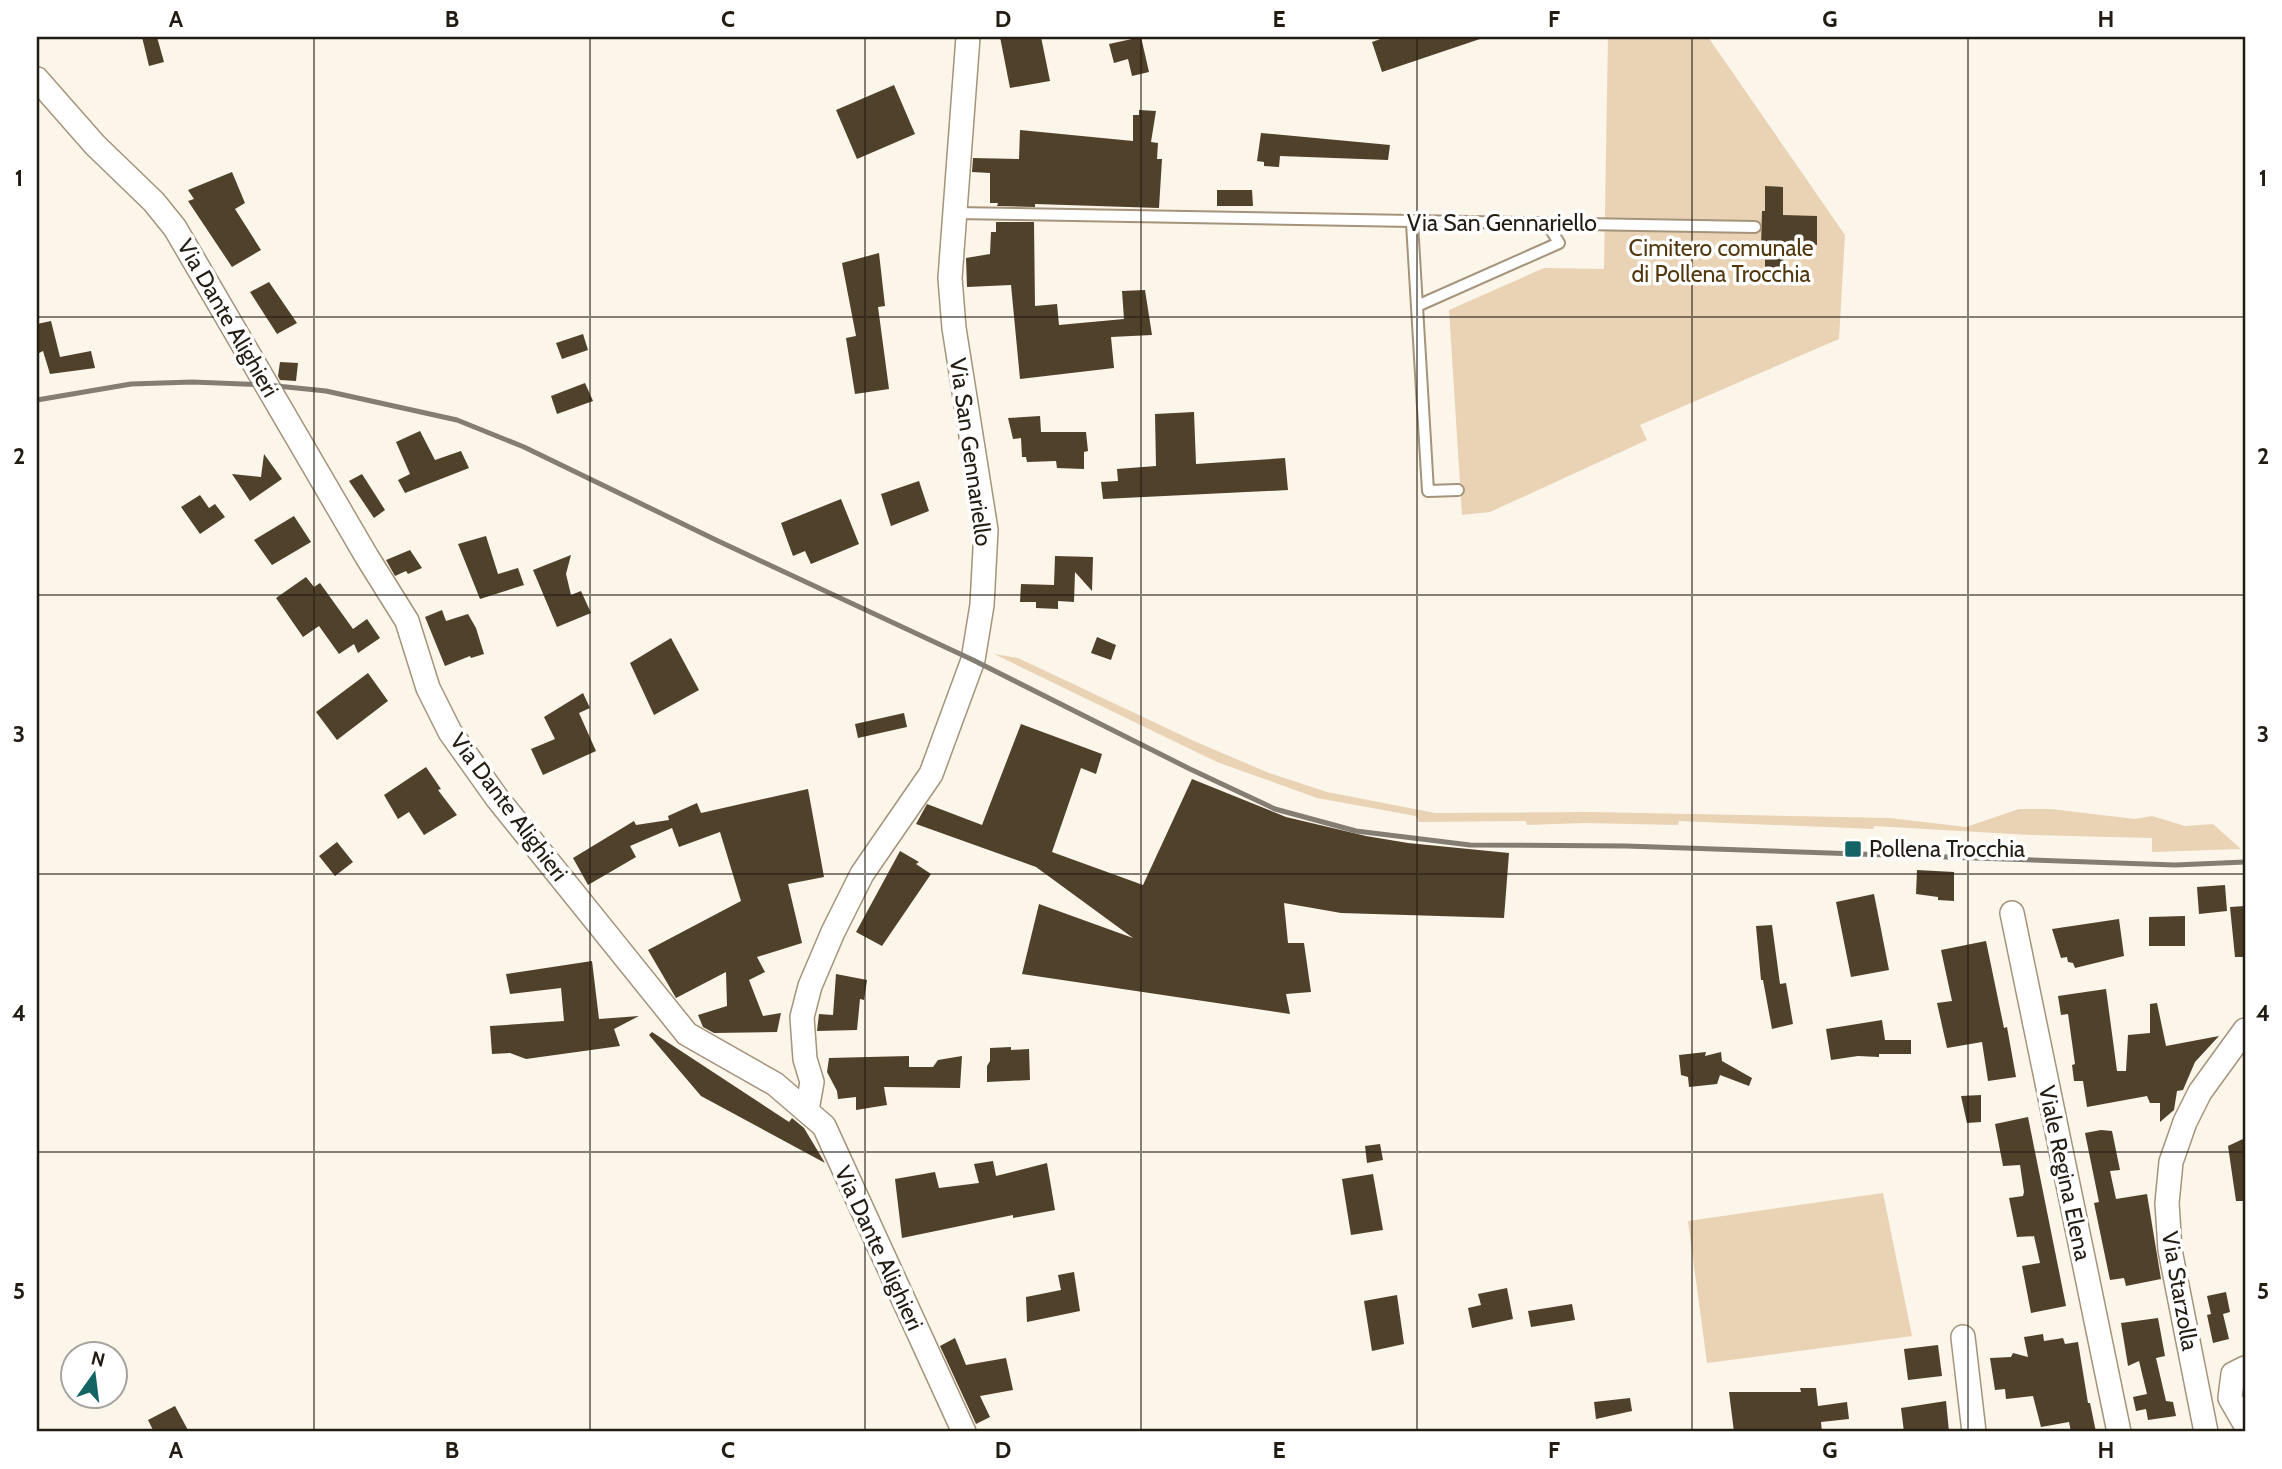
<svg xmlns="http://www.w3.org/2000/svg" width="2282" height="1469" font-family="Cabin,sans-serif">
<style>
.green{fill:#e9d3b4}
.building{fill:#50412b}
.lines{fill:none;stroke-linecap:round;stroke-linejoin:round}
.lane-casing{stroke:#a5937b;stroke-width:14}
.street-casing{stroke:#a5937b;stroke-width:26}
.lane{stroke:#fff;stroke-width:10}
.street{stroke:#fff;stroke-width:23}
.rail{stroke:#847d73;stroke-width:5}
.grid{fill:none;stroke:#231c12;stroke-width:2;stroke-opacity:0.55}
.poi-dot{fill:#146466;stroke:#fff;stroke-width:2.5}
.labels{text-anchor:middle;stroke-width:7;stroke-linejoin:round;paint-order:stroke}
.street-label{font-size:23px;fill:#231c12;stroke:#fff}
.park-label{font-size:23px;fill:#51370b;stroke:#fff}
.poi-label{font-size:23px;fill:#231c12;stroke:#fff;text-anchor:start}
.neatline{fill:none;stroke:#231c12;stroke-width:2.5}
.grid-label{font-size:23px;text-anchor:middle;font-weight:bold;fill:#231c12}
</style>
<rect width="100%" height="100%" fill="#fcf5ea"/>
<g class="green">
<polygon points="1608,37 1708,37 1845,235 1839,339 1640,425 1647,440 1490,512 1462,515 1449,310 1544,268 1604,269"/>
<polygon points="994,654 1018,658 1194,741 1269,773 1327,792 1435,813 1590,812 1889,818 1966,827 2019,809 2051,809 2135,819 2152,816 2185,826 2213,824 2241,849 2152,852 2152,838 2030,835 1874,826 1873,829 1679,821 1678,825 1584,823 1527,825 1526,821 1419,822 1416,816 1317,798 1217,762"/>
<polygon points="1883,1193 1912,1336 1707,1363 1688,1221"/>
</g>
<g class="building">
<polygon points="142,37 157,37 164,62 149,66"/>
<polygon points="1000,37 1041,37 1050,81 1010,88"/>
<polygon points="1141,37 1149,72 1132,76 1128,59 1114,63 1109,44"/>
<polygon points="1386,37 1479,37 1480,39 1382,72 1372,42"/>
<polygon points="894,85 915,134 857,159 836,110"/>
<polygon points="1139,110 1156,111 1151,142 1158,143 1157,159 1162,159 1159,208 1035,204 1035,207 997,206 998,203 990,203 990,173 972,172 973,158 1019,159 1020,130 1133,141 1133,115 1139,115"/>
<polygon points="1261,133 1390,145 1388,160 1280,156 1279,167 1264,166 1264,162 1257,161"/>
<polygon points="232,172 245,203 235,209 261,250 232,267 188,201 194,199 188,190"/>
<polygon points="1765,186 1783,187 1783,215 1817,216 1817,245 1784,244 1783,275 1765,275 1765,247 1761,247 1762,211 1765,211"/>
<polygon points="1217,190 1252,190 1253,206 1217,206"/>
<polygon points="996,222 1034,222 1035,306 1057,304 1059,325 1124,319 1122,291 1145,290 1152,335 1111,337 1114,368 1020,379 1011,285 967,287 966,258 990,254 991,232 996,232"/>
<polygon points="879,253 885,306 878,307 889,389 855,394 846,338 856,336 842,263"/>
<polygon points="269,282 297,323 277,334 250,292"/>
<polygon points="51,321 60,357 91,351 95,368 50,374 43,351 37,354 37,324"/>
<polygon points="583,334 588,350 562,359 556,343"/>
<polygon points="280,362 298,363 296,381 280,380 278,376"/>
<polygon points="585,383 593,401 557,414 551,396"/>
<polygon points="1194,412 1196,464 1285,458 1288,490 1103,499 1101,482 1118,481 1117,469 1156,466 1155,414"/>
<polygon points="1040,416 1041,432 1086,432 1088,451 1084,452 1084,469 1057,468 1056,461 1027,462 1026,457 1022,457 1021,438 1013,439 1008,418"/>
<polygon points="420,431 435,460 461,451 469,468 405,493 398,480 410,474 396,442"/>
<polygon points="264,454 282,479 250,501 232,474 261,477"/>
<polygon points="362,474 385,510 374,518 349,481"/>
<polygon points="919,481 929,511 891,526 881,494"/>
<polygon points="200,495 209,508 215,504 225,517 200,534 181,507"/>
<polygon points="841,499 859,544 811,564 805,551 793,556 781,523"/>
<polygon points="294,516 311,542 272,565 254,540"/>
<polygon points="486,536 498,574 518,568 524,585 480,599 458,544"/>
<polygon points="410,550 422,568 408,574 406,571 395,576 386,560"/>
<polygon points="571,555 566,574 571,595 581,591 591,613 557,627 533,570"/>
<polygon points="1055,556 1093,557 1092,591 1075,572 1074,602 1058,601 1058,609 1036,608 1036,602 1020,602 1021,584 1054,585"/>
<polygon points="306,577 314,587 320,583 353,629 367,619 380,638 358,653 354,644 339,654 319,626 303,637 276,598"/>
<polygon points="442,610 446,621 468,614 476,628 484,654 471,658 470,656 445,666 425,617"/>
<polygon points="1097,637 1116,645 1111,660 1091,653"/>
<polygon points="671,638 699,690 654,715 630,663"/>
<polygon points="368,673 388,701 337,740 316,712"/>
<polygon points="583,693 590,708 579,713 596,751 543,775 531,749 555,739 544,717"/>
<polygon points="904,713 907,727 858,738 855,724"/>
<polygon points="1021,724 1102,754 1096,774 1081,768 1052,852 1143,885 1192,779 1286,817 1366,836 1408,843 1509,853 1504,918 1341,913 1284,903 1288,943 1304,943 1311,992 1286,994 1290,1014 1022,974 1039,904 1133,938 1036,867 916,824 927,804 982,825"/>
<polygon points="426,767 441,789 438,790 457,815 424,835 409,812 398,819 384,795"/>
<polygon points="808,789 824,877 788,884 802,943 757,957 765,972 749,980 763,1016 781,1013 777,1032 714,1033 703,1027 698,1015 727,1006 726,972 676,998 648,950 741,901 720,832 679,847 672,828 630,846 636,857 588,885 573,858 634,821 636,825 669,820 668,816 697,803 701,813"/>
<polygon points="337,842 353,862 335,876 319,856"/>
<polygon points="900,851 919,862 916,864 931,874 882,946 856,932"/>
<polygon points="1917,870 1954,872 1954,901 1938,900 1938,897 1916,894"/>
<polygon points="2225,885 2227,911 2199,914 2197,887"/>
<polygon points="1874,894 1889,970 1851,977 1836,902"/>
<polygon points="2245,906 2245,957 2235,957 2230,907"/>
<polygon points="2185,916 2185,946 2149,946 2149,917"/>
<polygon points="2119,919 2124,956 2075,968 2073,963 2068,962 2067,957 2061,958 2052,929"/>
<polygon points="1772,925 1780,984 1786,983 1793,1024 1772,1029 1763,980 1761,980 1756,926"/>
<polygon points="1986,941 2004,1028 2007,1027 2016,1077 1988,1081 1982,1042 1947,1048 1937,1003 1952,1001 1941,950"/>
<polygon points="592,961 599,1019 639,1016 614,1029 620,1046 526,1059 510,1053 492,1054 490,1026 564,1021 561,988 510,994 506,974"/>
<polygon points="836,974 867,980 864,1000 860,999 857,1030 817,1031 819,1014 833,1015"/>
<polygon points="2106,989 2117,1071 2126,1071 2128,1035 2150,1033 2150,1004 2157,1003 2166,1046 2219,1036 2195,1062 2183,1090 2177,1091 2174,1110 2160,1122 2160,1103 2150,1103 2147,1096 2087,1107 2083,1081 2074,1081 2072,1065 2075,1064 2068,1014 2061,1015 2058,996"/>
<polygon points="1882,1020 1885,1040 1911,1040 1911,1054 1879,1054 1879,1057 1858,1056 1831,1060 1826,1029"/>
<polygon points="652,1032 789,1122 792,1118 804,1128 825,1163 701,1096 649,1035"/>
<polygon points="1011,1047 1011,1050 1029,1049 1030,1080 987,1082 987,1066 990,1061 990,1048"/>
<polygon points="1706,1052 1705,1056 1721,1052 1722,1061 1752,1078 1749,1086 1720,1075 1717,1084 1689,1087 1688,1077 1681,1075 1679,1055"/>
<polygon points="909,1056 909,1067 933,1067 938,1060 962,1056 960,1088 884,1087 887,1105 856,1110 856,1097 838,1099 837,1091 827,1072 829,1058"/>
<polygon points="1981,1095 1981,1122 1967,1123 1961,1096"/>
<polygon points="2028,1117 2066,1306 2031,1313 2022,1266 2040,1263 2034,1236 2017,1237 2009,1198 2023,1196 2024,1192 2020,1165 2003,1166 1995,1124"/>
<polygon points="2101,1130 2112,1131 2120,1170 2110,1171 2116,1199 2147,1194 2161,1279 2126,1286 2124,1278 2110,1280 2094,1203 2099,1202 2085,1133"/>
<polygon points="2245,1138 2245,1201 2236,1201 2228,1146"/>
<polygon points="1380,1144 1383,1160 1367,1163 1365,1146"/>
<polygon points="993,1161 996,1176 1047,1163 1055,1210 1013,1218 1013,1215 902,1238 895,1179 935,1172 939,1188 979,1183 974,1164"/>
<polygon points="1373,1174 1383,1230 1351,1235 1342,1179"/>
<polygon points="1074,1272 1080,1311 1027,1322 1026,1297 1061,1290 1058,1275"/>
<polygon points="1507,1288 1513,1319 1472,1328 1468,1308 1481,1305 1478,1294"/>
<polygon points="2226,1292 2230,1312 2223,1314 2229,1339 2213,1343 2207,1315 2211,1314 2207,1296"/>
<polygon points="1397,1295 1404,1344 1372,1351 1364,1301"/>
<polygon points="1572,1304 1575,1320 1531,1327 1528,1311"/>
<polygon points="2158,1318 2165,1356 2156,1358 2166,1401 2173,1402 2176,1416 2148,1420 2146,1409 2136,1411 2133,1397 2147,1394 2139,1361 2128,1366 2121,1323"/>
<polygon points="2043,1334 2044,1341 2063,1338 2065,1344 2078,1342 2088,1403 2090,1403 2096,1432 2071,1432 2069,1422 2041,1427 2033,1396 2006,1399 2005,1389 1995,1390 1990,1358 2011,1357 2013,1353 2028,1357 2024,1337"/>
<polygon points="955,1338 966,1365 1006,1358 1013,1390 980,1396 990,1417 976,1424 940,1346"/>
<polygon points="1938,1345 1942,1376 1908,1380 1904,1349"/>
<polygon points="1800,1388 1816,1388 1818,1406 1847,1402 1849,1419 1821,1422 1822,1432 1734,1432 1729,1392 1801,1392"/>
<polygon points="1630,1398 1632,1411 1596,1419 1594,1402"/>
<polygon points="1946,1401 1949,1432 1904,1432 1901,1408"/>
<polygon points="175,1406 189,1432 154,1432 148,1420"/>
</g>
<g class="lines">
<defs>
<g id="lane">
<polyline points="955,213 1755,227"/>
<polyline points="1412,223 1428,491 1458,490"/>
<polyline points="1417,306 1559,243 1547,223"/>
</g>
<g id="street">
<polyline points="37,79 95,145 154,202 175,228 367,557 407,621 428,688 450,732 497,798 687,1034 775,1084 824,1126 964,1432"/>
<polyline points="2012,913 2119,1432"/>
<polyline points="807,1110 812,1082 805,1059 802,1017 810,986 833,932 862,874 931,774 973,660 982,605 986,530 954,328 950,278 968,37"/>
<polyline points="1963,1337 1974,1432"/>
<polyline points="2245,1368 2233,1374 2230,1398 2245,1424"/>
<polyline points="2206,1432 2170,1250 2167,1203 2171,1162 2185,1122 2200,1092 2245,1030"/>
</g>
</defs>
<use href="#lane" class="lane-casing"/>
<use href="#street" class="street-casing"/>
<use href="#lane" class="lane"/>
<use href="#street" class="street"/>
<polyline class="rail" points="37,400 131,384 192,382 267,385 326,391 457,420 524,447 716,540 973,660 1190,769 1275,809 1356,831 1470,845 1626,846 2175,865 2245,862"/>
</g>
<path class="grid" d="M314,37V1432M590,37V1432M865,37V1432M1141,37V1432M1417,37V1432M1692,37V1432M1968,37V1432M37,317H2245M37,595H2245M37,874H2245M37,1152H2245"/>
<rect class="poi-dot" x="1844" y="840" width="18" height="18" rx="3.5"/>
<g class="labels">
<g class="street-label">
<text x="1502" y="231">Via San Gennariello</text>
<text transform="translate(228 318) rotate(60)" y="8">Via Dante Alighieri</text>
<text transform="translate(971 452) rotate(82)" y="8">Via San Gennariello</text>
<text transform="translate(509 807) rotate(53)" y="8">Via Dante Alighieri</text>
<text transform="translate(2065 1173) rotate(78)" y="8">Viale Regina Elena</text>
<text transform="translate(879 1248) rotate(65)" y="8">Via Dante Alighieri</text>
<text transform="translate(2180 1291) rotate(80)" y="8">Via Starzolla</text>
</g>
<g class="park-label">
<text x="1721" y="256">Cimitero comunale<tspan x="1721" dy="26">di Pollena Trocchia</tspan></text>
</g>
<g class="poi-label">
<text x="1869" y="857">Pollena Trocchia</text>
</g>
</g>
<rect width="2282" height="1469" fill="none" stroke="#ffffff" stroke-width="77"/>
<g transform="translate(94 1375) rotate(14)"><circle r="33" fill="#ffffff" stroke="#a7a4a0" stroke-width="2"/>
<path d="M0-5L12 26L0 18L-12 26Z" fill="#146466"/>
<text y="-10" font-size="19" font-weight="bold" text-anchor="middle" fill="#231c12">N</text>
</g>
<rect x="38" y="38" width="2206" height="1392" class="neatline"/>
<g class="grid-label">
<text x="176" y="27">A</text>
<text x="452" y="27">B</text>
<text x="728" y="27">C</text>
<text x="1003" y="27">D</text>
<text x="1279" y="27">E</text>
<text x="1554" y="27">F</text>
<text x="1830" y="27">G</text>
<text x="2106" y="27">H</text>
<text x="19" y="186">1</text>
<text x="2263" y="186">1</text>
<text x="19" y="464">2</text>
<text x="2263" y="464">2</text>
<text x="19" y="742">3</text>
<text x="2263" y="742">3</text>
<text x="19" y="1021">4</text>
<text x="2263" y="1021">4</text>
<text x="19" y="1299">5</text>
<text x="2263" y="1299">5</text>
<text x="176" y="1458">A</text>
<text x="452" y="1458">B</text>
<text x="728" y="1458">C</text>
<text x="1003" y="1458">D</text>
<text x="1279" y="1458">E</text>
<text x="1554" y="1458">F</text>
<text x="1830" y="1458">G</text>
<text x="2106" y="1458">H</text>
</g>
</svg>
